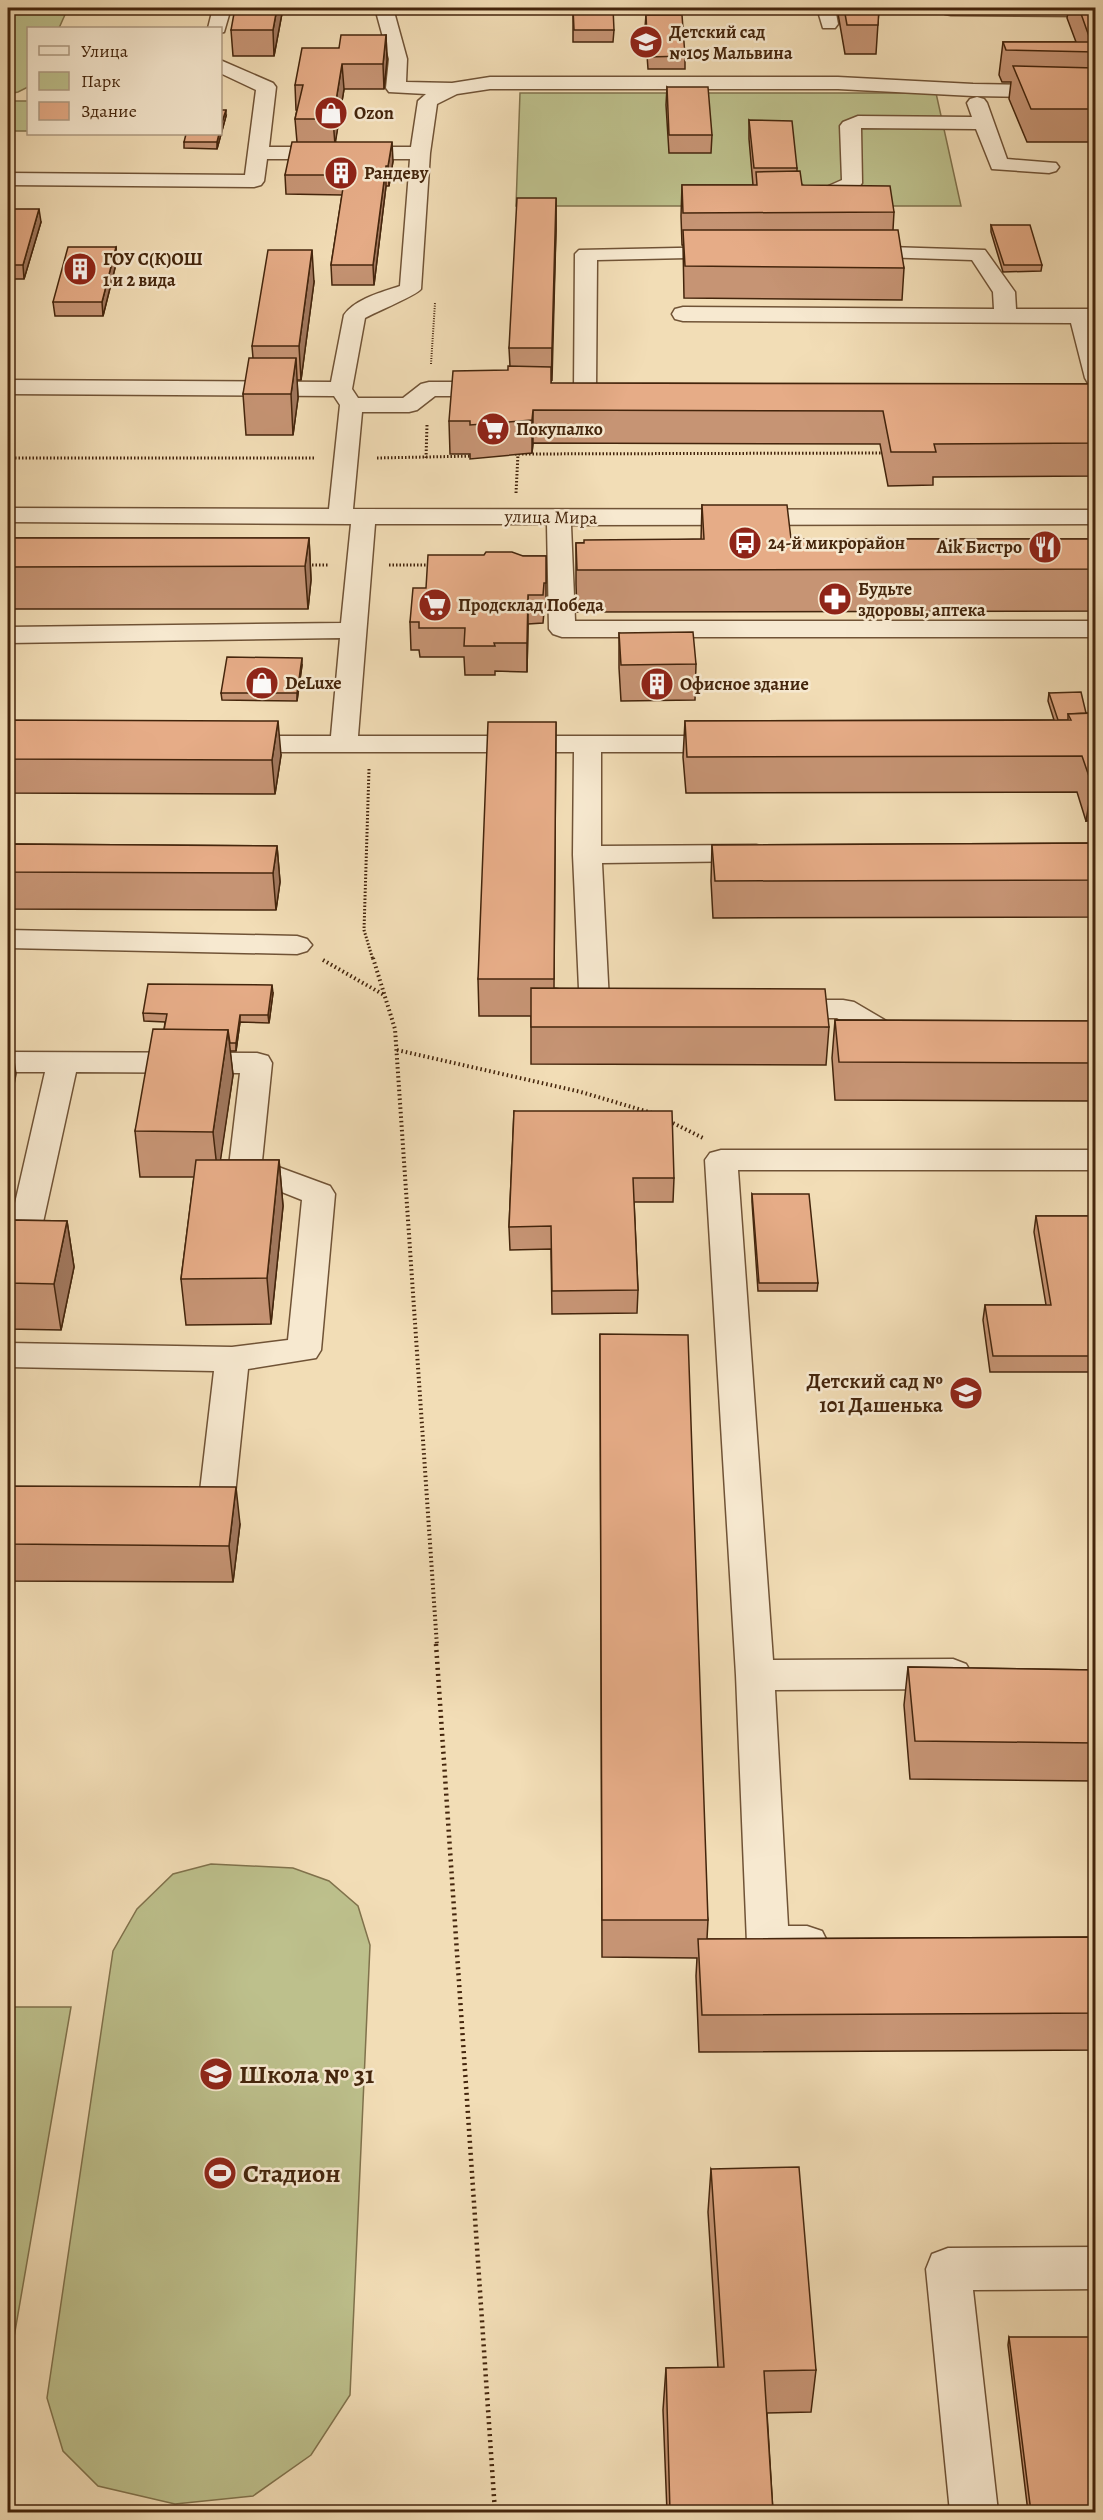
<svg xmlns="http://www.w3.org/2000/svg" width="1103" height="2520" font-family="Alegreya,serif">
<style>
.green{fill:#bdc08c;stroke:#80724c;stroke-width:1.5}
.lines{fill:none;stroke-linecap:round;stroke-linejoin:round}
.minor-casing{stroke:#705336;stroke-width:3}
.path-far3{stroke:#44250c;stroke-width:2;stroke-dasharray:1 1.5;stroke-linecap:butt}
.path-far2{stroke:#44250c;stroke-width:3;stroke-dasharray:1.5 2;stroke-linecap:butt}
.path-far1{stroke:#44250c;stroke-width:4;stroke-dasharray:1.5 3;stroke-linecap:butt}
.path{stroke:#44250c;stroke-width:4.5;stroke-dasharray:2 4;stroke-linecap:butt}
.minor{fill:#f7e9d0;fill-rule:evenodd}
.wall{fill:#c69474;stroke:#44250c;stroke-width:1.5}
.shaded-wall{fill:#a1785e;stroke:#44250c;stroke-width:1.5}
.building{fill:#e6ac87;stroke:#44250c;stroke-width:1.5}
.labels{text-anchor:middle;stroke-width:5;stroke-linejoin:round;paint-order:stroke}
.far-poi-label{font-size:18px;font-weight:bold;fill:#44250c;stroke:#f7e9d0;text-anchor:start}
.far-street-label{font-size:18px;fill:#44250c;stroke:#f7e9d0}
.poi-label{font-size:21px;font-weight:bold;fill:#44250c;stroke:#f7e9d0;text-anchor:end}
.near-poi-label{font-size:26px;font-weight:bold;fill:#44250c;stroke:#f7e9d0;text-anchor:start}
</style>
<rect width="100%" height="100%" fill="#f2ddb6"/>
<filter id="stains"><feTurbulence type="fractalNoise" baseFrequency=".00333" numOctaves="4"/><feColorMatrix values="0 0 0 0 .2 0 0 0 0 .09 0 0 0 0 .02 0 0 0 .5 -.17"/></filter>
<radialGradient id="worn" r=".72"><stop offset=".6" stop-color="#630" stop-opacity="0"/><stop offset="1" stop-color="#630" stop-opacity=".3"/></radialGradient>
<g class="green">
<polygon points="8,8 68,8 59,28 28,28 28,87 18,92 8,94"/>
<polygon points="520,93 936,93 961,206 516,206"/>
<rect x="8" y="101" width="20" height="30"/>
<polygon points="211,1864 293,1868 329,1881 358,1906 370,1945 350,2395 311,2455 253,2496 175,2504 98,2486 63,2451 47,2398 113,1951 137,1909 173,1874"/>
<polygon points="8,2007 71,2007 8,2372"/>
</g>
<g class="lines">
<defs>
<g id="minor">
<polygon points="213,8 231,8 224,32 220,33 220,28 208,28"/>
<path d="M375,8H393L407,59L406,82L452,83L490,77H838L973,84L1096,86V98L973,96L838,89H490L457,94L437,104L430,153L421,289C417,295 376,312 365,318L352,389L358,398H403L421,384L429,382H497L505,384L508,389L505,394L497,396H435L417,410L409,412H362L353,509L1096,510V524L571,525L575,621H1096V637H562L553,634L549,629L547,524H375L358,736H728L738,738L741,744L738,750L728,752H601V846L756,845L766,847L770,853L766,859L756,861L602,863L609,1002L629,1004L633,1011L629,1018C614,1021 599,1021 584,1018L580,1011L573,855L574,752H236L226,750L223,744L226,738L236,736H331L340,638L8,643V627L341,623L351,524L8,522V508L329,509L340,405L334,396L8,394V380L331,382L344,315C355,299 382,292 400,286L410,159H267L264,181L261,185L254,187L8,185V173L245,175L256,90L220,73V60L273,83L276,87L269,147H411L418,101L426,94L389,92L386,88L389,59Z"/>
<polygon points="817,8 835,8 838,24 835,28 823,28"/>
<polygon points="941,8 1091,8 1092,11 1089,15 1083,16 951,15 945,14"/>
<path d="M977,97L984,99L987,103L1007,159L1056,163L1059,167L1056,171L1049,173L992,169L976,129L861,128L862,183L859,187C839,196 821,204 798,198L795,194L798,190L824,188L842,180L840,126L843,122L858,116L972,117L967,103L970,99Z"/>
<polygon points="856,246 985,250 1015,292 1016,309 1096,309 1096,323 1093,323 1096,333 1096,385 1088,383 1085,378 1071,323 683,321 675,319 672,314 675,309 683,307 994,309 993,292 972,260 849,256 845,252 849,248"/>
<polygon points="726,247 733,249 737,253 733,257 597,260 596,390 593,395 585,397 577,395 574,390 575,254 579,250"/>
<polygon points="8,930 297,936 307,939 312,945 307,951 297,954 8,948"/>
<polygon points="784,1000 843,1000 854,1002 888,1022 906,1022 917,1024 921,1031 917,1038 882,1041 871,1039 837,1018 784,1018 773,1016 769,1009 773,1002"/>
<path d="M8,1052L257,1053L268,1056L272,1063L262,1161L330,1186L335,1194L321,1350L316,1358L248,1369L234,1504L229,1513C211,1519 194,1519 176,1513L171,1504L176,1495L200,1491L214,1371L8,1367V1343L232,1347L288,1340L302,1200L234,1173L229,1166L240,1073L76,1072L40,1236L36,1244L24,1247H8V1225H10L45,1072H8Z"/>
<path d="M721,1150H1096V1170H738L773,1660L953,1659L966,1664L972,1674L966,1684L953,1689L775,1690L788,1926H807L822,1931L828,1943L822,1955C800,1963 775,1963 753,1955L747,1943L736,1675L705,1160L710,1153Z"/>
<polygon points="1096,2247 1096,2289 973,2290 998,2512 950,2512 926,2269 932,2254 948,2248"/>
</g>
</defs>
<use href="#minor" class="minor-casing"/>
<polyline class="path-far3" points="431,364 435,303"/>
<g class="path-far2">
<polyline points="515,454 886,453"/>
<polyline points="8,458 316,458"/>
<polyline points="377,458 475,456"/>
<polyline points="426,458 427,425"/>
<polyline points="516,493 518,454"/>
<polyline points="305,565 328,565"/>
<polyline points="389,565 433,565"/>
<polyline points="369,769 364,930 373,960"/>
</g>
<g class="path-far1">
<polyline points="373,958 395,1029 437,1646"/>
<polyline points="323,960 384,995"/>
<polyline points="397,1050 581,1092 652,1113"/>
<polyline points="669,1121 703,1138"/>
</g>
<polyline class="path" points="436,1644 495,2512"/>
<use href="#minor" class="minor"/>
</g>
<g class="wall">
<polygon points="283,8 274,56 233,56 231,30"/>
<polygon points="573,8 614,30 613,42 573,42"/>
<polygon points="837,8 879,8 876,54 845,54"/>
<polygon points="1069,8 1095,8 1095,142 1027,142 1009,99 1011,82 1002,82 999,75 1003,42 1076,42 1067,18"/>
<polygon points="646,15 685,56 685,69 648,69 645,27"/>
<polygon points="386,35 387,60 384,89 344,89 335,142 393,161 389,186 386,186 374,285 332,285 331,265 342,195 286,194 285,175 297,142 295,119 297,110 296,110 295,85 339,48"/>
<polygon points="667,87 712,135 711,153 669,153 666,105"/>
<polygon points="226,116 217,149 184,148 184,142"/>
<polygon points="749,120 797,168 797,171 802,185 894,212 893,230 904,268 902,300 684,298 683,245 682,245 681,216 682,185 753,185 749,139"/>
<polygon points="556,198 556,230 551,383 1095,384 1095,476 933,477 933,485 888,486 880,444 533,443 532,453 470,459 470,454 450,454 449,421 508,370 510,366 509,348"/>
<polygon points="8,209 41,222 24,279 8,279"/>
<polygon points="991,225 1042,265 1041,271 1003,272 991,232"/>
<polygon points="116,247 117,260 103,316 55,316 53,302"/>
<polygon points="314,282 301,380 297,380 298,398 293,435 246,435 243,394 253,358 252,346"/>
<polygon points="702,505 791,539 1095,539 1095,611 577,612 576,584 576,543 701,539"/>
<polygon points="8,538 309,538 311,580 308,609 8,609"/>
<polygon points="523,556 546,556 546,612 544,612 543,623 528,624 527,672 495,671 495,675 465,675 464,657 420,657 419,650 411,650 410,622 426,588"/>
<polygon points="619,633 696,664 695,700 621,701 619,668"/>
<polygon points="302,665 297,701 222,700 221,693"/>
<polygon points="1049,693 1086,713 1095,713 1095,819 1086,821 1077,792 686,793 683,757 685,721 1054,720 1048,701"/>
<polygon points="8,720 281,755 275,794 8,793"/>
<polygon points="556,722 554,988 829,1027 826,1065 531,1064 531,1016 479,1016 478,979"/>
<polygon points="1095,843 1095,917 713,918 711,881 712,845"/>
<polygon points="8,844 277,846 280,882 276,910 8,909"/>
<polygon points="273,993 269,1023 240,1022 236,1051 230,1051 233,1075 220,1160 279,1160 283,1206 271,1324 186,1325 181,1279 194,1177 140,1177 135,1131 164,1030 165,1022 144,1021 143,1013"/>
<polygon points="835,1020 1095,1021 1095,1101 835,1100 832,1058"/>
<polygon points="514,1111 674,1178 673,1202 634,1202 638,1290 637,1313 552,1314 551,1249 510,1250 509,1227"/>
<polygon points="752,1194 818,1283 817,1291 758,1291 752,1202"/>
<polygon points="1036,1216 1095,1216 1095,1372 990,1372 983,1320 985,1305 1046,1305 1034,1232"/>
<polygon points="8,1220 67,1221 74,1267 61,1330 8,1329"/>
<polygon points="600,1334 708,1920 707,1939 1095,1937 1095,2050 699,2052 696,1976 697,1958 602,1957"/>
<polygon points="8,1486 240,1524 233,1582 8,1581"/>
<polygon points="908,1667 1095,1670 1095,1781 910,1779 904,1705"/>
<polygon points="711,2169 816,2370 811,2412 767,2413 773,2512 667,2512 663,2410 666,2368 718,2368 708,2212"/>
<polygon points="1009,2337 1095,2512 1028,2512 1008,2345"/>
</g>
<g class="shaded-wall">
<polygon points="277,8 283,8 274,56 273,30"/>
<polygon points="386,35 387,60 384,89 383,64"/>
<polygon points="342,64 344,89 335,145 333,119"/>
<polygon points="226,110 226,116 217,149 217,142 219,134 220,134 220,128"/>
<polygon points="392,142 393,161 389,186 388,166"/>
<polygon points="386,166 386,186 374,285 373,265"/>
<polygon points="556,198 556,230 552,381 552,348"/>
<polygon points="39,209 41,222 24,279 23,265"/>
<polygon points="116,247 117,260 103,316 102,302"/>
<polygon points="312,250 314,282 301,380 299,346"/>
<polygon points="296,358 298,398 293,435 291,394"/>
<polygon points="533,410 533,443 532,453 532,420"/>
<polygon points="309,538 311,580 308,609 305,566"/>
<polygon points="528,595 528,624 527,672 527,643"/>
<polygon points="302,658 302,665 297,701 297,693"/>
<polygon points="278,721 281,755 275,794 272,760"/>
<polygon points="1095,784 1095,819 1086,821 1092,785"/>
<polygon points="277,846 280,882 276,910 273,873"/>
<polygon points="272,985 273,993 269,1023 268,1015"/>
<polygon points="240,1015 240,1022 236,1051 236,1043"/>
<polygon points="9,1029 16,1074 8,1117 8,1037"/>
<polygon points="228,1030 233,1075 218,1177 213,1132"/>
<polygon points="279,1160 283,1206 271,1324 267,1278"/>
<polygon points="67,1221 74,1267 61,1330 54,1284"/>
<polygon points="236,1487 240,1524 233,1582 229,1546"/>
</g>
<g class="building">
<polygon points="235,8 277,8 273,30 231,30"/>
<polygon points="573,8 613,8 614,30 574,30"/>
<polygon points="844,8 879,8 878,25 847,25"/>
<polygon points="1079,8 1095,8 1095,52 1006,50 1003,42 1091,42"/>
<polygon points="646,15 682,15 685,56 648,57"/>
<polygon points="341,35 386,35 383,64 342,64 333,119 295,119 303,85 295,85 302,48 339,48"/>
<polygon points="1013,66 1095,68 1095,109 1031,109"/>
<polygon points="667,87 708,87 712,135 669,135"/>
<polygon points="220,110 226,110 220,128"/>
<polygon points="749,120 792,121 797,168 754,168"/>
<polygon points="186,134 219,134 217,142 184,142"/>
<polygon points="292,142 392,142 388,166 386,166 373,265 331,265 345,175 285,175"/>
<polygon points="800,171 802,185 890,186 894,212 683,213 682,185 757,185 756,172"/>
<polygon points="517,198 556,198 552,348 509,348"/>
<polygon points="8,209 39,209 23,265 8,265"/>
<polygon points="991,225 1030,225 1042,265 1004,265"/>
<polygon points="683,230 898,230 904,268 685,266"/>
<polygon points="68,247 116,247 102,302 53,302"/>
<polygon points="268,250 312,250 299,346 252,346"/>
<polygon points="249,358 296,358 291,394 243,394"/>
<polygon points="508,366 551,367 551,383 1095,384 1095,443 934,444 936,452 891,452 883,411 533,410 532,420 470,425 470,421 449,421 453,371 508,370"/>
<polygon points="702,505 787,505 791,539 1095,539 1095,569 577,570 576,543 584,543 584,540 704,539"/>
<polygon points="8,538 309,538 305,566 8,567"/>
<polygon points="486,552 512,552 523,556 546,556 546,583 544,583 543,595 528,595 527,643 494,643 495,646 464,646 465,628 419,628 419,622 410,622 413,588 426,588 428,555 484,555"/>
<polygon points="693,632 696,664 621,665 619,633"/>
<polygon points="227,657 302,658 297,693 221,693"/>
<polygon points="1081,692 1086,713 1068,714 1068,720 1058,720 1049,693"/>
<polygon points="1095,713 1095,784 1092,785 1082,756 687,757 685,721 1071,720 1068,714"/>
<polygon points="8,720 278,721 272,760 8,759"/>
<polygon points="488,722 556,722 554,979 478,979"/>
<polygon points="1095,843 1095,880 715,881 712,845"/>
<polygon points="8,844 277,846 273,873 8,872"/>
<polygon points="148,984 272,985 268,1015 240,1015 236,1043 230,1043 228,1030 164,1030 167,1014 143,1013"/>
<polygon points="531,988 825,989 829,1027 531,1027"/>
<polygon points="835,1020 1095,1021 1095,1063 839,1062"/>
<polygon points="153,1029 228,1030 213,1132 135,1131"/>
<polygon points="514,1111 672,1111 674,1178 633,1178 638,1290 552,1291 551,1226 509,1227"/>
<polygon points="196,1160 279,1160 267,1278 181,1279"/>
<polygon points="752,1194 809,1194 818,1283 759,1283"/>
<polygon points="1036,1216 1095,1216 1095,1356 993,1356 985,1305 1051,1305"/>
<polygon points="8,1220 67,1221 54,1284 8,1283"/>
<polygon points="600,1334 688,1335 708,1920 602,1920"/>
<polygon points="8,1486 236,1487 229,1546 8,1544"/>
<polygon points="908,1667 1095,1670 1095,1743 915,1741"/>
<polygon points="1095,1937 1095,2013 702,2015 698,1939"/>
<polygon points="799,2167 816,2370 764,2371 773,2512 670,2512 666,2368 724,2367 711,2169"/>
<polygon points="1009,2337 1092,2337 1095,2360 1095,2512 1031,2512"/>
</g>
<defs>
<symbol id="school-disc" viewBox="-11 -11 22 22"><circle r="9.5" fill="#8f2418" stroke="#f7e9d0"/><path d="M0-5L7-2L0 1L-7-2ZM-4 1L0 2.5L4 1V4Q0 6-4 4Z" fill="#fff"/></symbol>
<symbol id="shop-disc" viewBox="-11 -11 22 22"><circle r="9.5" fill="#8f2418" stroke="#f7e9d0"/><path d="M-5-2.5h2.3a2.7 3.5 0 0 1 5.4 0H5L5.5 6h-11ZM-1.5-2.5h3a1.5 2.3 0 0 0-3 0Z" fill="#fff"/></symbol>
<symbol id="building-disc" viewBox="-11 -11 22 22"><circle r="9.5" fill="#8f2418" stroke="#f7e9d0"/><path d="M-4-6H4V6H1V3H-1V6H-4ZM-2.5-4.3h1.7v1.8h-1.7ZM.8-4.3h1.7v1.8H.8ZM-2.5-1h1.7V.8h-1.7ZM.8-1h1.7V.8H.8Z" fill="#fff"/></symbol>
<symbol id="supermarket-disc" viewBox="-11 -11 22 22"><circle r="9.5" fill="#8f2418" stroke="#f7e9d0"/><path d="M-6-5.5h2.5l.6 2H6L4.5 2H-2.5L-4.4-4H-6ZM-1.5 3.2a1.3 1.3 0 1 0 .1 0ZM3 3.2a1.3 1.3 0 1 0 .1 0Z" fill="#fff"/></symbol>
<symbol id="bus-disc" viewBox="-11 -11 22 22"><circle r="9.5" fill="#8f2418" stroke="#f7e9d0"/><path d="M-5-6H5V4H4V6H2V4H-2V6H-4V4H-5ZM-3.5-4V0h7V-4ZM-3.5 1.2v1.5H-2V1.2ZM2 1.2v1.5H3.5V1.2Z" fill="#fff"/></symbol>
<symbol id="restaurant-disc" viewBox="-11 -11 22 22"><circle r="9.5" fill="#8f2418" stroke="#f7e9d0"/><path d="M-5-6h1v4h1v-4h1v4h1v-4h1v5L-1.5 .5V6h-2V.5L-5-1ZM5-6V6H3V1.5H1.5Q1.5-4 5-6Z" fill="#fff"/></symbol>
<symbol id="pharmacy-disc" viewBox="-11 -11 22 22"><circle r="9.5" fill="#8f2418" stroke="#f7e9d0"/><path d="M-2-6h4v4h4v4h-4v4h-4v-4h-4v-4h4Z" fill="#fff"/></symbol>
<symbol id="stadium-disc" viewBox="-11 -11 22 22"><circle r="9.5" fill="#8f2418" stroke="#f7e9d0"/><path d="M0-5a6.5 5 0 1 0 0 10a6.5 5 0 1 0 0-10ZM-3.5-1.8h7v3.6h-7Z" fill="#fff"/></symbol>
</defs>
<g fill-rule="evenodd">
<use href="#school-disc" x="627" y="23" width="38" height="38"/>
<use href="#shop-disc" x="312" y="94" width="38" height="38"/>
<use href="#building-disc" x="322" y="154" width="38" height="38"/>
<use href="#building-disc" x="61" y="250" width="38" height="38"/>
<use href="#supermarket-disc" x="474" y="410" width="38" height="38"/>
<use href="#bus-disc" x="726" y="524" width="38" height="38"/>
<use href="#restaurant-disc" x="1026" y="528" width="38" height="38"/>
<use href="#pharmacy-disc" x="816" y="580" width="38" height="38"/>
<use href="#supermarket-disc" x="416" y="586" width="38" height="38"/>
<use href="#shop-disc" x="243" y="664" width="38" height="38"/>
<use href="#building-disc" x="638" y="665" width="38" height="38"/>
<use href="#school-disc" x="947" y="1374" width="38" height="38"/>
<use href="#school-disc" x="197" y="2055" width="38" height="38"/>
<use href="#stadium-disc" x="201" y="2154" width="38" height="38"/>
</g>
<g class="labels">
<g class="far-poi-label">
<text x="669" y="38">Детский сад<tspan x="669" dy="21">№105 Мальвина</tspan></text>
<text x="354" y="119">Ozon</text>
<text x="364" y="179">Рандеву</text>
<text x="103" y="265">ГОУ С(К)ОШ<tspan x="103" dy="21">1 и 2 вида</tspan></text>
<text x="516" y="435">Покупалко</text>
<text x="768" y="549">24-й микрорайон</text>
<text x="1022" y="553" text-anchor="end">Aik Бистро</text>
<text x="858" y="595">Будьте<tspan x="858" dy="21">здоровы, аптека</tspan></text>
<text x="458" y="611">Продсклад Победа</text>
<text x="285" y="689">DeLuxe</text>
<text x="680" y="690">Офисное здание</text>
</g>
<g class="far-street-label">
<text transform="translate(551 517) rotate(1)" y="6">улица Мира</text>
</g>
<g class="poi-label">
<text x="943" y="1388">Детский сад №<tspan x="943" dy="24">101 Дашенька</tspan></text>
</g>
<g class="near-poi-label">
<text x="239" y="2083">Школа № 31</text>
<text x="243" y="2182">Стадион</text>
</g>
</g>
<rect width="1103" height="2520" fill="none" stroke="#f2ddb6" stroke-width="30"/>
<rect x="9" y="9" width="1085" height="2502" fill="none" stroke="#44250c" stroke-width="3"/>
<rect x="15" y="15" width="1073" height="2490" fill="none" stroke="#44250c" stroke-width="1.5"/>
<rect x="27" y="27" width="195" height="108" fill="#f7e9d0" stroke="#af9b82" stroke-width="1.5"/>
<rect x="39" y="46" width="30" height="9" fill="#f7e9d0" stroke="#af9b82" stroke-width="1.5"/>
<text x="81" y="57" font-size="18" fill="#44250c">Улица</text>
<rect x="39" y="72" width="30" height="18" fill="#bdc08c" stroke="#af9b82" stroke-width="1.5"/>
<text x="81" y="87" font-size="18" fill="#44250c">Парк</text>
<rect x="39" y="102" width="30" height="18" fill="#e6ac87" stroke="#af9b82" stroke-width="1.5"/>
<text x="81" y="117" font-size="18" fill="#44250c">Здание</text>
<rect width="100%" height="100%" filter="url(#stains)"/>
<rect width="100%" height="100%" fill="url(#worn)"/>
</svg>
